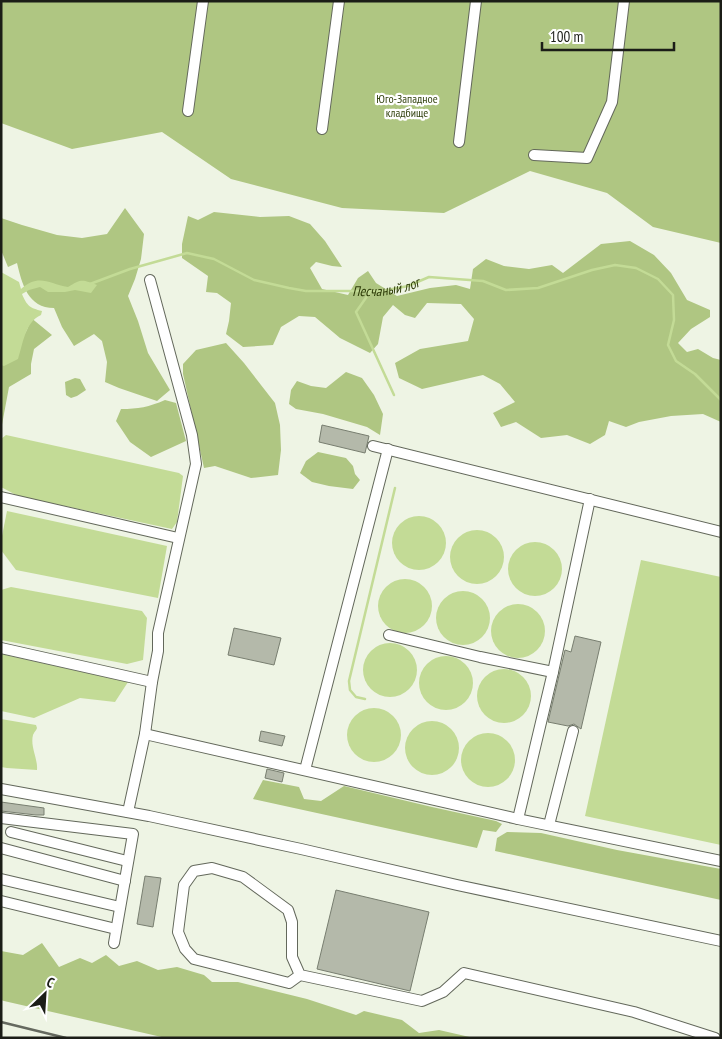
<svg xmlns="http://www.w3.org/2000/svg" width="722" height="1039" font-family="'PT Sans Narrow',sans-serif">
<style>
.forest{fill:#afc682}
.water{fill:#c3db96}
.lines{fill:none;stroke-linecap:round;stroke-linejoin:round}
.stream{stroke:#c3db96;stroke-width:2.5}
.building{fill:#b4b9aa;stroke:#787e70}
.minor-casing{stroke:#63685b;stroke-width:12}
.minor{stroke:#fff;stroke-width:10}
.rail{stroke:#65695f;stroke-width:2.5}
.labels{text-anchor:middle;stroke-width:4.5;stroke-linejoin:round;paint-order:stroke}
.park-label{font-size:12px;fill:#364513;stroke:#fff}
.water-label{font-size:14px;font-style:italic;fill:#2e3c08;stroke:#fff}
</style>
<rect width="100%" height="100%" fill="#eef4e4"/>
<g class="forest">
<polygon points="1,1 721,1 721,243 653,227 607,193 530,171 444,213 342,208 231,179 162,132 72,149 1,123"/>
<path d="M125,208L144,234L141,259L135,279L128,296L138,321L148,353L170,390L157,401L119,388L105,382L107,362L102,341L94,334L74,346L62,327L54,308C28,308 22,284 17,263L8,267L1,250V218L22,225L57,235L82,238L107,234Z"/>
<polygon points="214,212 260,217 289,216 310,224 325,241 342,267 332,266 316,262 310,268 322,289 348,295 358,278 368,271 376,283 397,296 430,288 456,285 470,289 473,269 486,259 504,266 529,269 552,265 563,273 601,244 630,241 654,255 671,273 687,300 710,310 710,317 691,329 678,343 687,352 698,349 713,358 721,360 721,422 703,414 671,416 639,422 626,427 609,421 605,435 590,444 567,435 541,438 516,422 501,427 493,413 515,402 500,384 483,375 422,389 399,378 395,363 420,349 468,341 474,319 461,304 427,303 415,318 405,315 393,305 383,317 378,344 370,353 340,338 315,317 299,316 281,327 273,345 243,347 226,334 229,321 231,303 217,293 206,292 208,276 182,258 182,244 188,216 198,220"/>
<path d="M30,317L52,335L34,349L31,364V374L9,387L1,430V359C14,347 29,336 30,317Z"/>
<polygon points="226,343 244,363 275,403 280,425 281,450 278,475 251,478 215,466 204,468 183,374 183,364 196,350"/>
<polygon points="346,372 362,378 374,395 383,414 380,435 367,427 323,414 296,409 289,404 291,390 297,381 311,386 326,388"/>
<polygon points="75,378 80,379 86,390 77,396 71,398 66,395 65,382"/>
<path d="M165,400L176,403L186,441L151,457L130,442L116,421L121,409C138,409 149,407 165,400Z"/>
<polygon points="318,452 346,458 353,466 355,474 360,480 353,489 329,486 312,482 300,473 306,461"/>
<polygon points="263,780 299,787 304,799 321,801 344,786 432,807 496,821 502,824 496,832 483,830 477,848 253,799"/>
<polygon points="507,832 541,833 617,850 721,869 721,900 495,851 497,838"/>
<polygon points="42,943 59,967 80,958 92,963 106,955 119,966 137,961 158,970 177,967 204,975 212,982 238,982 307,999 356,1015 364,1011 402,1020 419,1033 439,1030 474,1038 166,1038 4,1001 1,1000 1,951 23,955"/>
</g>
<g class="water">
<path d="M1,272L19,282L21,289C39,273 49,284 68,287C82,278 83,280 97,285L91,293L75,290L65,292H48L40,287L29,290L22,294C27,306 30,308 42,311L41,315C25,322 23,344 18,359L4,366L1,365Z"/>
<polygon points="6,435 179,473 183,476 177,522 172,529 18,496 1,487 1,439"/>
<polygon points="7,511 167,546 158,598 16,570 1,550 1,541"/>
<circle cx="419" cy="543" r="27"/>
<circle cx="477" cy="557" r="27"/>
<circle cx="535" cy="569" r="27"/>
<polygon points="641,560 721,577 721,845 585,816"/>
<circle cx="405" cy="606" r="27"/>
<polygon points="11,587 142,611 147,618 143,660 127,664 1,640 1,590"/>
<circle cx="463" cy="618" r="27"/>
<circle cx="518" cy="631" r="27"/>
<circle cx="390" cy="670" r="27"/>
<polygon points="1,654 128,682 115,702 80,698 34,718 1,711"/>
<circle cx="446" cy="683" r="27"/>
<circle cx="504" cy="696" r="27"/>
<circle cx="374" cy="735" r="27"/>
<path d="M1,719L36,725L37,728C37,729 33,734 33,735C30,747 38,758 37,770L7,768L1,767Z"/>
<circle cx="432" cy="748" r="27"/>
<circle cx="488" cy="760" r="27"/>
</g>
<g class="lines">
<g class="stream">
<path id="s1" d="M90,284L130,269L187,253L214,259L254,280L289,288L306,291H382L408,286L429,277L483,281L506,290L538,288L592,270L615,265L636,268L658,279L673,295L674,320L668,345L676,361L695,374L721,400"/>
<polyline points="370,292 356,312 394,395"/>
<polyline points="365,699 356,697 350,690 349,681 395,488"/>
</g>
</g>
<g class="building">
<polygon points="322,425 369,436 365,453 319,442"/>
<polygon points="234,628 281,638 274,665 228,655"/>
<polygon points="575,636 601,642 581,729 574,724 568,726 548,722 565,650 571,652"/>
<polygon points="261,731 285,736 282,746 259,741"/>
<polygon points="267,769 284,773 282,782 265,778"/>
<polygon points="1,802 44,808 44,815 36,815 1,811"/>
<polygon points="145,876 161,878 153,927 137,924"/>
<polygon points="336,890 429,912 410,991 317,969"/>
</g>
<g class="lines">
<defs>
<g id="minor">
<polyline points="188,111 203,1"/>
<polyline points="322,129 339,1"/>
<polyline points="459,142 476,1"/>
<polyline points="534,155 587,158 612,102 624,1"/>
<polyline points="373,446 721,532"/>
<polyline points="1,497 178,538"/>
<polyline points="389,635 480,657 553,672"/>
<polyline points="1,648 152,682"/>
<polyline points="145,734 518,819 721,861"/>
<polyline points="305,770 388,449"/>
<polyline points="1,789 149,816 301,849 457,885 721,941"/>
<polyline points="128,812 145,734 152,682 158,651 158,633 196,464 192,435 150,280"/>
<polyline points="1,818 133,834 114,943"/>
<polyline points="518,819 553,672 590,499"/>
<polyline points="549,825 573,731"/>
<polyline points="11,832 127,861"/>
<polyline points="1,848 125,881"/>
<polyline points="1,879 120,907"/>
<polyline points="1,901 116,929"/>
<polyline points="300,975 292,957 292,922 288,910 243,877 212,868 194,871 184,885 178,932 185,949 194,959 289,983 300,975 422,1001 443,992 464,973 634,1012 715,1038"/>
</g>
</defs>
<use href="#minor" class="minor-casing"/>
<use href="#minor" class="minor"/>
<polyline class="rail" points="1,1022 66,1038"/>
</g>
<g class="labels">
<g class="park-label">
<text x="407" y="103">Юго-Западное<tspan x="407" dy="14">кладбище</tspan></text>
</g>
<g class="water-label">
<text dy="5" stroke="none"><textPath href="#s1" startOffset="308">Песчаный лог</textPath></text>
</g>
</g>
<rect width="722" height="1039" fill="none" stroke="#1b1d17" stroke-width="5"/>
<g transform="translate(45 994) rotate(25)" stroke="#ffffff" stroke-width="4" paint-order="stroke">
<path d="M0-4L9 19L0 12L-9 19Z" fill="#1b1d17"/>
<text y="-8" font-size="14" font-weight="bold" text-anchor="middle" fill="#1b1d17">С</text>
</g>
<path d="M542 42v8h132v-8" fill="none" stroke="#1b1d17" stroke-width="2.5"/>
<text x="550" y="42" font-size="15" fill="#1b1d17" stroke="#ffffff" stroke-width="4" paint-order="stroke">100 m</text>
</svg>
